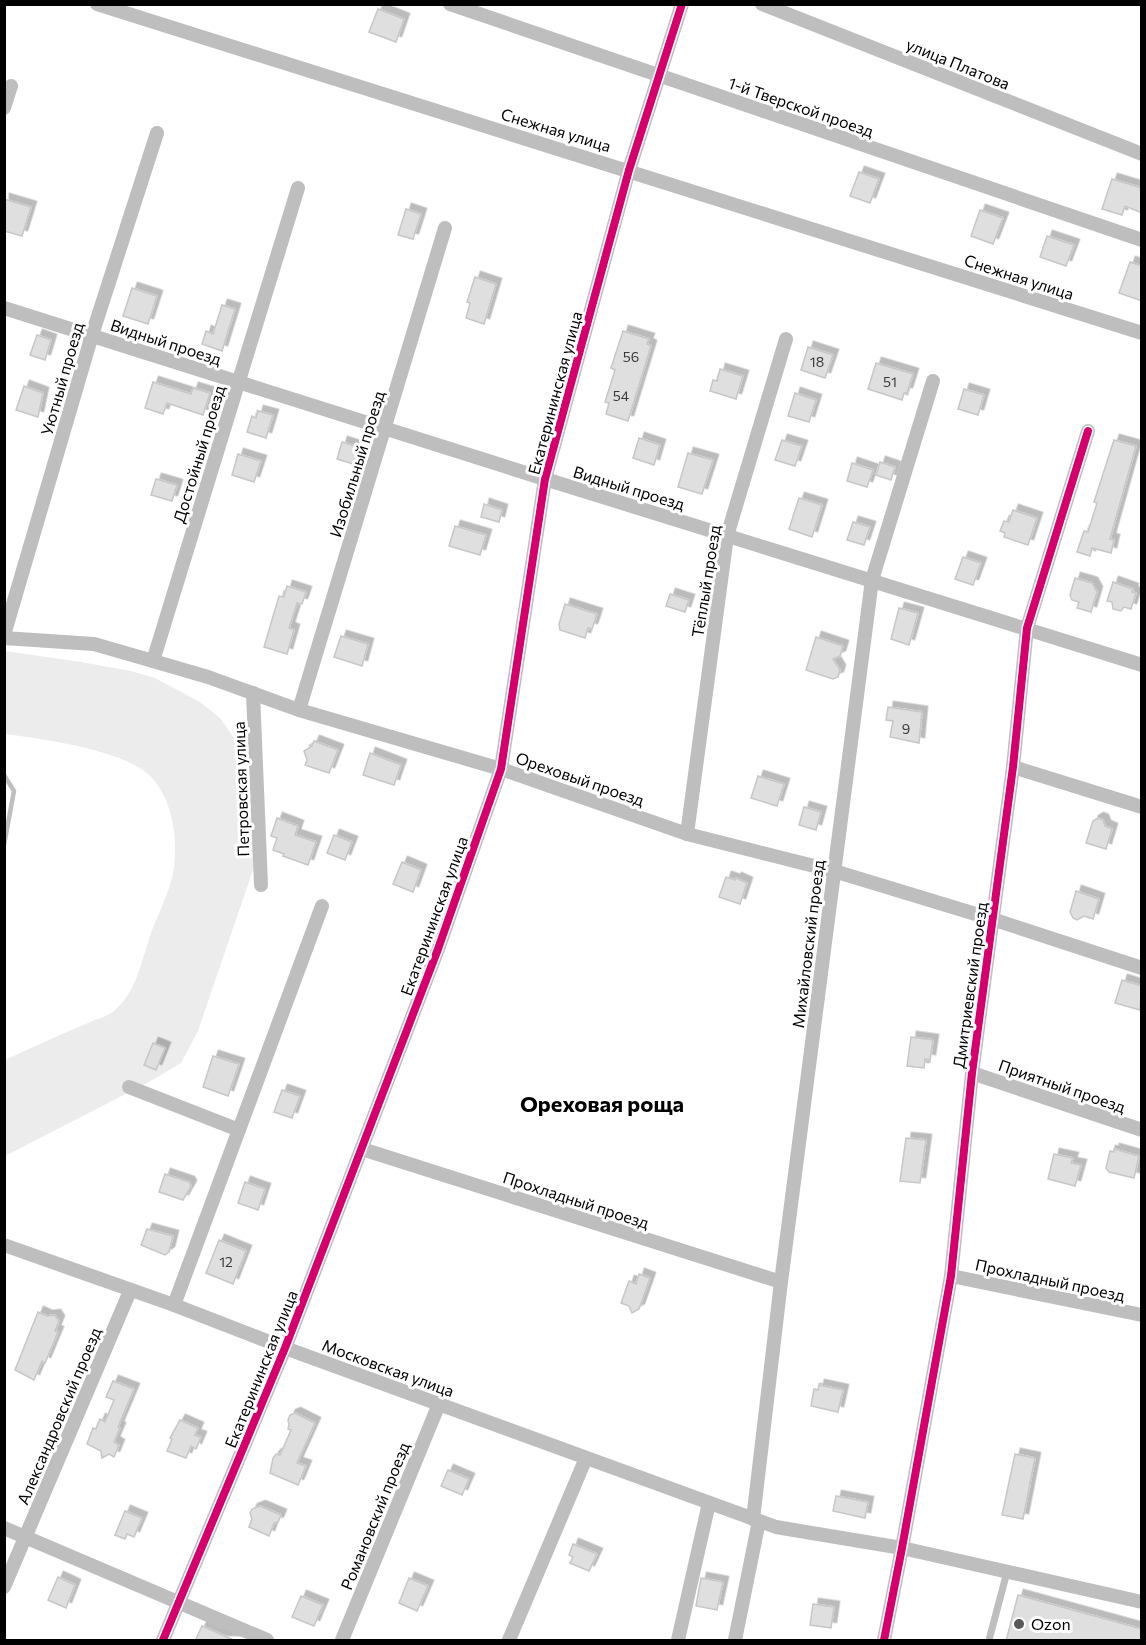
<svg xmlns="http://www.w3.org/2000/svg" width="1146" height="1645" font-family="Commissioner,sans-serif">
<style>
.green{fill:#ececec}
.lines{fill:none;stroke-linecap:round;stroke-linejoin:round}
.stream{stroke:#bfbfbf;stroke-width:4.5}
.building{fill:#dfdfdf;stroke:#c7c7c7;stroke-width:1.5;filter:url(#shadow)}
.service{stroke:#bebebe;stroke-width:7}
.minor{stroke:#bebebe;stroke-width:14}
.cycleway-casing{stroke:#fff;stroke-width:11}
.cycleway{stroke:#d6006c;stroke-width:8}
.poi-dot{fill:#595959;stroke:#fff;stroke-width:2}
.labels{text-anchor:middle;stroke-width:6;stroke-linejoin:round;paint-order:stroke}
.number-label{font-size:14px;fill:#383838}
.street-label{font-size:16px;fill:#000;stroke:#fff}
.poi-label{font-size:16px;fill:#000;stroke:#fff;text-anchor:start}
.district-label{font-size:22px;font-weight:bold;fill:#000;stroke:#fff}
</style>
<defs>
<filter id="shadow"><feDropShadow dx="5.5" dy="-5.5" stdDeviation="0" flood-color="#0004"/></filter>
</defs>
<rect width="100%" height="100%" fill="#fff"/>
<path class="green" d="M5,651L81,662L131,671L155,678L200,702L220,718L234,738L251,788L255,864L198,1031L181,1063L149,1082L5,1156V1060C32,1047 60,1035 88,1023C96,1019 110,1016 116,1009C140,988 143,950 155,923C160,910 166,898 170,885C181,852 175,798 148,774C119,749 42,739 5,734Z"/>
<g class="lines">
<polyline class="stream" points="4,775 14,791 4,845"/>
</g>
<g class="building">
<polygon points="378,9 404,19 396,42 369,32"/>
<polygon points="859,172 879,179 870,203 850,196"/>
<polygon points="1112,179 1142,188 1142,213 1125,206 1122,215 1102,209"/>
<polygon points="4,199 31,207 22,236 4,231"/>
<polygon points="406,209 421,214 413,239 398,235"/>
<polygon points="980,210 1003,218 993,244 971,236"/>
<polygon points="1047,236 1074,245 1066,266 1040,257"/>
<polygon points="1130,262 1142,266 1142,301 1119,293"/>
<polygon points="475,277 496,284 484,324 466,318 470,303 467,302"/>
<polygon points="132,288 157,296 148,324 123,316"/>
<polygon points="222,305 235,309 222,351 202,344 206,331 213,334"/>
<polygon points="623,331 649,339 647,344 651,346 628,421 606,414 609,403 605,402 615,370 611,368"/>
<polygon points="37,335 51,340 45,360 30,355"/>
<polygon points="808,347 833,355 825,378 801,370"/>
<polygon points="876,363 913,374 907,393 904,393 902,400 868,389"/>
<polygon points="720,369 743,376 736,399 710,391 713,380 717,381"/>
<polygon points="153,382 191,394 193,388 210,393 203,415 167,403 163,414 145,408"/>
<polygon points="24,386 43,393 38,417 16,410"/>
<polygon points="964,389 984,395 978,415 958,409"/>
<polygon points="795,393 816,400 809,422 788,416"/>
<polygon points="258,411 273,415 266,438 247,432 252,416 256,418"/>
<polygon points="639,438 660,445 654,465 633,458"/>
<polygon points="782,440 802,446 795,466 775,460"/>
<polygon points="1114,440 1136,446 1110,539 1114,540 1111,553 1092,548 1090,556 1077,552 1084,531 1088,532 1097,503 1094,502"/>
<polygon points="342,442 358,447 353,464 337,459"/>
<polygon points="688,453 713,460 702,494 678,487"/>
<polygon points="238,454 261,461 254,482 232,475"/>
<polygon points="880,462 895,467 891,480 876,475"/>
<polygon points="852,463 873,470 867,487 847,481"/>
<polygon points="156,479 177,485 172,501 151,495"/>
<polygon points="799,498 822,505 812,537 789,529"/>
<polygon points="484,504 502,510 499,522 481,517"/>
<polygon points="1013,510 1037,518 1028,545 1004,537 1005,533 1000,531 1004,521 1009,522"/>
<polygon points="853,522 870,527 864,545 847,540"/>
<polygon points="455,526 486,535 480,555 449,546"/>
<polygon points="963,557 981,563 973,585 955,579"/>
<polygon points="1075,578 1092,583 1097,592 1091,612 1077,608 1079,602 1072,600 1070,595"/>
<polygon points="1113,582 1133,589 1132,592 1136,593 1131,609 1124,607 1121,611 1113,609 1112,602 1107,601"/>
<polygon points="287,586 306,592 302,604 297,603 289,628 294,630 287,654 264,647 279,596 284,597"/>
<polygon points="670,594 689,600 685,612 666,606"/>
<polygon points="565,604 597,614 592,629 588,628 585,638 560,630 559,624"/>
<polygon points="899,608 918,613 909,645 891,639"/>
<polygon points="341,636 368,644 362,666 334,657"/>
<polygon points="816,637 843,646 840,656 833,659 840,670 838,677 833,679 806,670"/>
<polygon points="888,707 922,712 919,743 890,737 893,721 886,720"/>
<polygon points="314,741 338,750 329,773 305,765 307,760 304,751 312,746"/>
<polygon points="370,753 401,765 394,785 363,775"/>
<polygon points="758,776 784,784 777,806 751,798"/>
<polygon points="804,807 821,812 816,830 799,825"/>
<polygon points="277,818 298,826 295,835 316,842 308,865 283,856 284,854 273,850 277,838 271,836"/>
<polygon points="1098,818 1103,820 1105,826 1112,829 1106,849 1086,843 1093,821"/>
<polygon points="334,835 352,842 345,860 327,853"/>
<polygon points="402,862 421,870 413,892 393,884"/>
<polygon points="726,877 735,880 736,878 747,883 740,904 719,897"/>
<polygon points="1076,891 1099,899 1093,919 1084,916 1077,920 1073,918 1070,912"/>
<polygon points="1122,980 1142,986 1140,1010 1115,1003"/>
<polygon points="911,1037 933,1040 930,1060 925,1059 924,1068 907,1066"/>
<polygon points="153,1043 165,1048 156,1070 144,1065"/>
<polygon points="213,1056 239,1064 228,1096 203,1087"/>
<polygon points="282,1090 300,1096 292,1118 274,1112"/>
<polygon points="906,1138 926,1140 920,1183 900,1181"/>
<polygon points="1114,1149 1139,1156 1134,1178 1109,1172 1106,1168 1110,1151 1114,1152"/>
<polygon points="1054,1154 1073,1158 1071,1163 1081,1165 1075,1186 1048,1179"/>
<polygon points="165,1174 189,1182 191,1186 183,1200 159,1192"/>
<polygon points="245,1182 265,1189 258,1210 238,1203"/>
<polygon points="147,1229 173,1236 169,1252 165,1255 141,1245"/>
<polygon points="219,1240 246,1251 233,1284 206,1273"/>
<polygon points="639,1274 650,1278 639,1309 632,1313 629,1306 621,1303 629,1281 636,1284"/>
<polygon points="38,1312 47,1316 55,1315 59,1321 55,1331 58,1332 45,1363 42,1361 34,1380 15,1370"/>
<polygon points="113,1381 134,1389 118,1427 120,1428 114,1442 119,1445 114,1457 109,1454 102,1458 101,1451 87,1444 93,1428 96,1429 100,1419 105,1422 114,1400 106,1397"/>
<polygon points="819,1385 843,1390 838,1412 811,1406 814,1389 818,1390"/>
<polygon points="295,1413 315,1423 297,1463 306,1466 298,1485 270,1473 273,1458 276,1454 280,1455 291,1430 288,1429 289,1425 288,1420 290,1415"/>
<polygon points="180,1420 198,1428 195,1435 201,1437 196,1449 191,1446 186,1458 167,1451 172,1439 170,1438"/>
<polygon points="1015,1454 1035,1458 1023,1519 1002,1515"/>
<polygon points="448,1470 469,1479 462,1495 441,1486"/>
<polygon points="836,1496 868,1502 865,1518 833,1511"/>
<polygon points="260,1506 281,1515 278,1522 274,1523 269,1536 249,1527 252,1519 250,1513 252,1509"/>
<polygon points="125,1511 142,1518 134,1537 127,1534 125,1539 115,1535"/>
<polygon points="573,1544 597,1554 589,1571 570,1563 573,1557 569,1555"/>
<polygon points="58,1577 75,1585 66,1608 48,1600"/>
<polygon points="409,1578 428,1586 417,1611 399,1603"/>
<polygon points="701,1578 723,1582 717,1610 696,1606"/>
<polygon points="1018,1595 1142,1629 1142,1641 1006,1641"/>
<polygon points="301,1596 323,1605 314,1626 292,1617"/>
<polygon points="813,1604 834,1607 831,1628 810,1625"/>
<polygon points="202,1626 236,1641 195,1641"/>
</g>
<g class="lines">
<polyline class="service" points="989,1640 1007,1572"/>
<g class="minor">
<polyline points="97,4 1142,333"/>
<polyline points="450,4 1142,240"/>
<polyline points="762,4 1142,154"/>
<polyline points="4,108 11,86"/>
<polyline points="4,308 545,479 1142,665"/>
<polyline points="4,635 92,335 157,133"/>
<polyline points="4,638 94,644 153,661 208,677 299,710 501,769 687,834 834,871 992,919 1142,968"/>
<polyline points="153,661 298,188"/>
<polyline points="253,693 261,885"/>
<polyline points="299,710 445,228"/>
<polyline points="1013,767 1142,807"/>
<polyline points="687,834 727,536 786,339"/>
<polyline points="972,1073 1142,1130"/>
<polyline points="129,1087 239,1130"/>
<polyline points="362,1149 781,1282"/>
<polyline points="4,1245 174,1305 285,1348 776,1527 902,1548 1142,1602"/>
<polyline points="951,1276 1142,1315"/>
<polyline points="174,1305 322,906"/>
<polyline points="753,1519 781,1282 872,580 933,381"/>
<polyline points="4,1528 267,1640"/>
<polyline points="4,1587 130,1291"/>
<polyline points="163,1640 285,1348 438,949 501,769 545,479 629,170 682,4"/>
<polyline points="342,1640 439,1404"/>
<polyline points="509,1640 586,1458"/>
<polyline points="678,1640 709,1503"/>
<polyline points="735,1640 759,1521"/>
<polyline points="884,1640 902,1548 951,1276 972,1073 1013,767 1027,628 1088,431"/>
</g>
<defs>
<g id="cycleway">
<polyline points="163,1640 285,1348 438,949 501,769 545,479 629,170 682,4"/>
<polyline points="884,1640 902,1548 951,1276 972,1073 1013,767 1027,628 1088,431"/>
</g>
</defs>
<use href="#cycleway" class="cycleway-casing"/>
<use href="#cycleway" class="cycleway"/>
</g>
<circle class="poi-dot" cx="1019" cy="1624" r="6"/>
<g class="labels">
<g class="number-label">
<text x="631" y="362">56</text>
<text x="817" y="367">18</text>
<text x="890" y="387">51</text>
<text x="621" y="401">54</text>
<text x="906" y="734">9</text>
<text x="226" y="1267">12</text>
</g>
<g class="street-label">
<text transform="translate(958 64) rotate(22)" y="6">улица Платова</text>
<text transform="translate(801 107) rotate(19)" y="6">1-й Тверской проезд</text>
<text transform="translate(556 130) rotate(17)" y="6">Снежная улица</text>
<text transform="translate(1019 277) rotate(18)" y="6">Снежная улица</text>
<text transform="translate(166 342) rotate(18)" y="6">Видный проезд</text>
<text transform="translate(62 379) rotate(-74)" y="6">Уютный проезд</text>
<text transform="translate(555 393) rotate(-75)" y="6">Екатерининская улица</text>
<text transform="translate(199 454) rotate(-73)" y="6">Достойный проезд</text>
<text transform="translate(357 464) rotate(-73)" y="6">Изобильный проезд</text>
<text transform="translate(629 488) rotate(17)" y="6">Видный проезд</text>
<text transform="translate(706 581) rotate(-81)" y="6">Тёплый проезд</text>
<text transform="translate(580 779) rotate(19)" y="6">Ореховый проезд</text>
<text transform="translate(241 789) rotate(-92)" y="6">Петровская улица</text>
<text transform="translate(434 916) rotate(-70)" y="6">Екатерининская улица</text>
<text transform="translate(808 944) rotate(-83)" y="6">Михайловский проезд</text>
<text transform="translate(970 985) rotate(-82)" y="6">Дмитриевский проезд</text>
<text transform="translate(1062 1086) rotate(19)" y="6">Приятный проезд</text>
<text transform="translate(576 1200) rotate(18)" y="6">Прохладный проезд</text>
<text transform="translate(1050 1280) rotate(12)" y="6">Прохладный проезд</text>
<text transform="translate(388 1368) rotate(20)" y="6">Московская улица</text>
<text transform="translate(261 1369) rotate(-68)" y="6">Екатерининская улица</text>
<text transform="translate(59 1416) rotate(-67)" y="6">Александровский проезд</text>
<text transform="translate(375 1516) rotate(-68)" y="6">Романовский проезд</text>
</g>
<g class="poi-label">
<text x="1031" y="1630">Ozon</text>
</g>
<g class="district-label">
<text x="602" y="1112">Ореховая роща</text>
</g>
</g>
<rect width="1146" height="1645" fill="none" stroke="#000000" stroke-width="12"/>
</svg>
